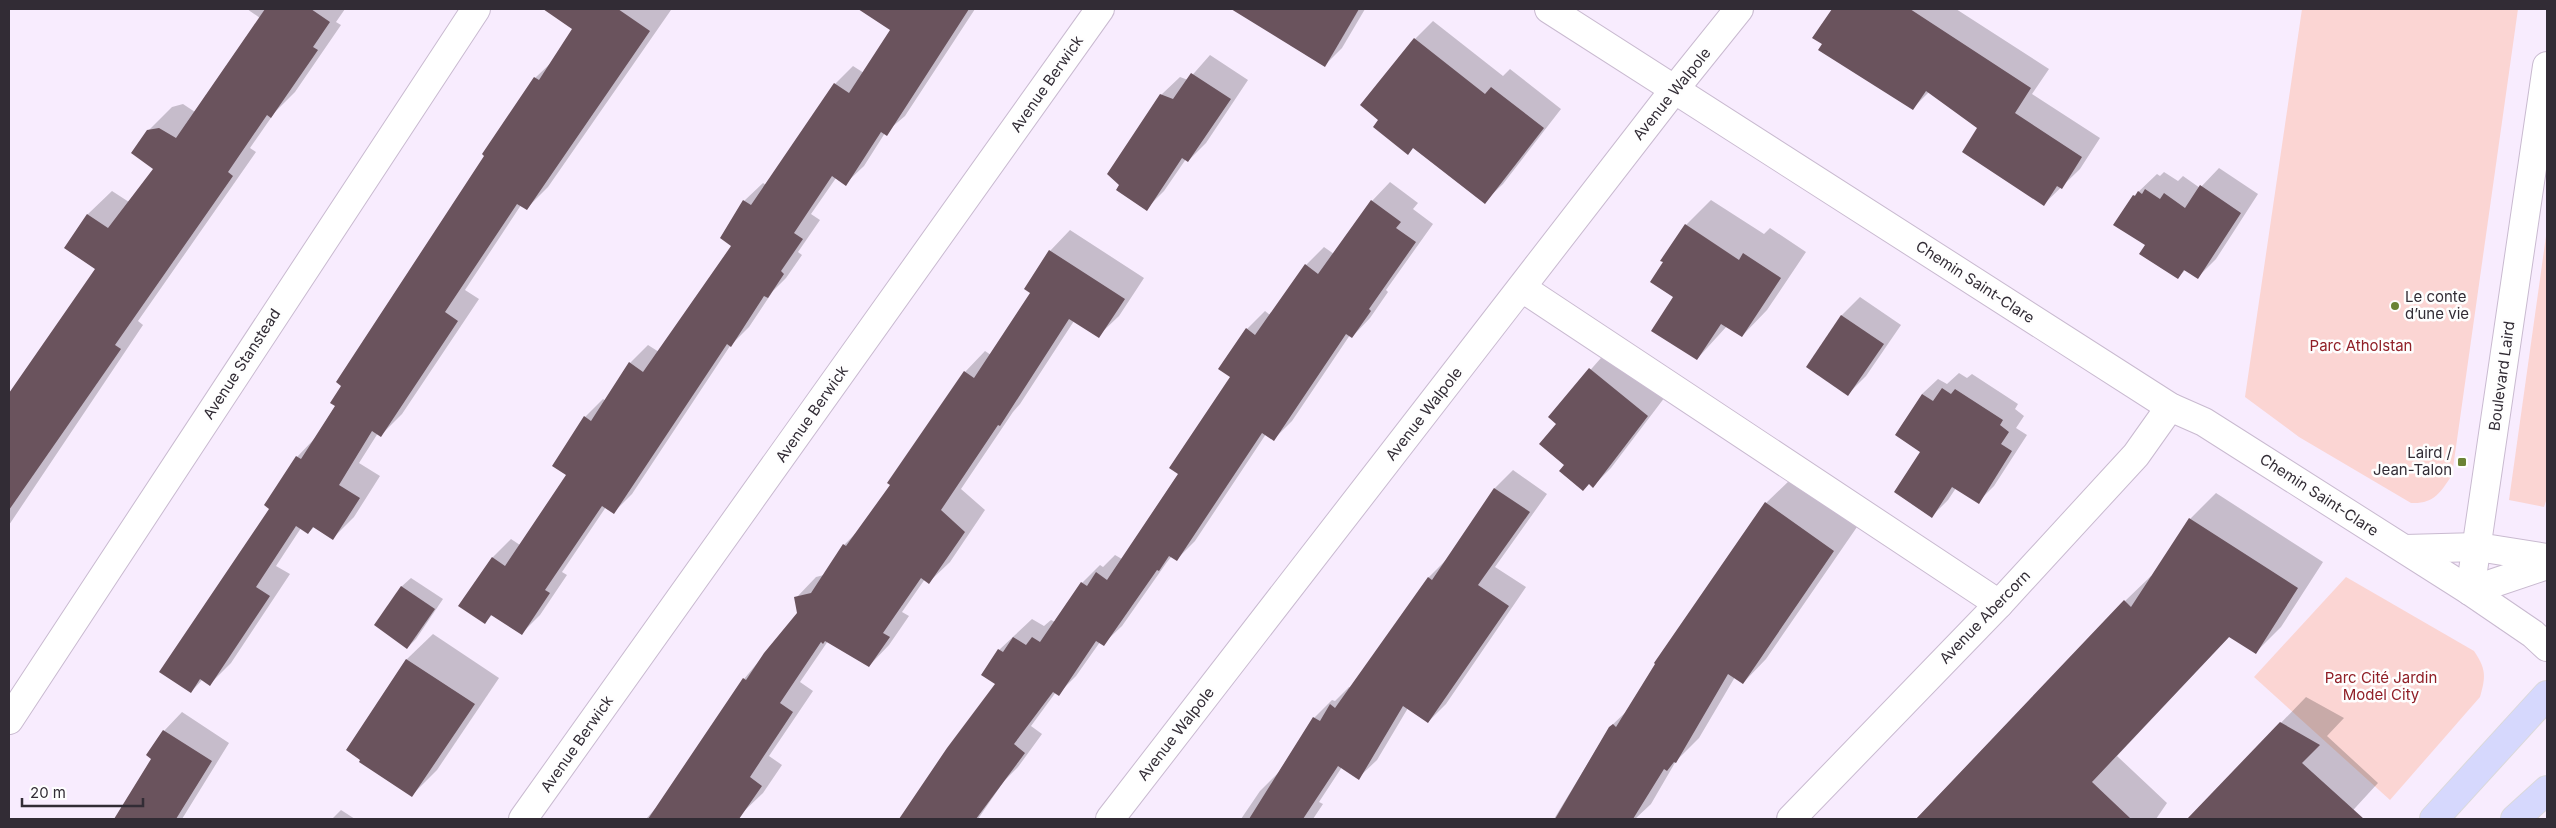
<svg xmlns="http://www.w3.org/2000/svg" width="2556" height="828" font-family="Inter,sans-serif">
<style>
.green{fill:#fbd5d3}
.shadow{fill:#0003}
.building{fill:#6a535d}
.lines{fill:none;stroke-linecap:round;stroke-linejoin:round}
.minor-casing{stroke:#c9bad0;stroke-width:30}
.major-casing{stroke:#dad9db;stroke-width:30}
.minor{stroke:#fff;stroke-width:28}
.major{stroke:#d6d8fd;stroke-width:28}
.poi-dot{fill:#6b8335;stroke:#fefefe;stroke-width:2}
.labels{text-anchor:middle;stroke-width:5;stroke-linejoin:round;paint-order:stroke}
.street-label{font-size:15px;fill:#322c35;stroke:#fefefe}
.poi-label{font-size:15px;fill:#322c35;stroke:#fefefe;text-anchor:start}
.park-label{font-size:15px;fill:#901f27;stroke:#fefefe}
</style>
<rect width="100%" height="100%" fill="#f8ecfe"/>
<g class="green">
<path d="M2302,9H2518L2452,475C2440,493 2434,504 2411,503L2299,437L2245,397Z"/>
<polygon points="2547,229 2547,498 2544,507 2509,500"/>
<path d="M2346,577L2474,651C2486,669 2486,676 2480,697L2390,800L2254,677Z"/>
</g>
<g class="shadow">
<polygon points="247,9 345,9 336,22 341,25 295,92 275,112 250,148 256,152 138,321 143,325 9,525 9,395 96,269 65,248 88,214 112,191 129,202 154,169 148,131 172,107 183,104 195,112 260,18"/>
<polygon points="571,9 671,10 548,187 526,209 521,205 465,290 479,299 402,414 381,435 378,433 359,463 380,476 354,517 333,538 315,526 308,533 301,528 276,566 290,574 231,663 210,684 203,679 191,692 271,509 297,457 317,436 535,78 554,60 574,29 563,21"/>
<polygon points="897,9 975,9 905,116 885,133 864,166 845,184 836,178 811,214 820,220 798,252 802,255 786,278 773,291 749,327 730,346 632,494 614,512 606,507 562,572 567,575 540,615 522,633 493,614 485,622 493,557 511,539 520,545 567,475 585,417 603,399 606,401 630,363 648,345 659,352 733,246 744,201 763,183 766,185 835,84 853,66 864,73 892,29 886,26"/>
<polygon points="1253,9 1365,9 1342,48 1324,66 1247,17"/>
<polygon points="1834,9 1956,9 2049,69 2032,94 2100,138 2080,169 2044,204 1978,128 1929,92 1912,109 1814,38"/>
<polygon points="1433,21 1503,76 1510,69 1561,109 1503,184 1484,202 1380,120 1415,39"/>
<polygon points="1210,55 1248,80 1206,143 1188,161 1186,159 1164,191 1146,209 1161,95 1180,77 1188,80"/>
<polygon points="2219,168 2258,194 2216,259 2198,277 2186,269 2178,278 2146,245 2134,196 2157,174 2160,176 2164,172 2178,181 2183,176 2200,188"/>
<polygon points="1390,182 1418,203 1413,209 1433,224 1386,290 1388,292 1370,318 1352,337 1350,335 1292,421 1274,439 1266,434 1195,541 1177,559 1172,556 1167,562 1122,626 1103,644 1100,642 1076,676 1058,694 1056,692 1031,726 1042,734 1018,767 1004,781 978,819 912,819 904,814 997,683 983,674 999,650 1032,619 1044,626 1051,620 1055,622 1082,583 1100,565 1103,567 1115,555 1122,559 1179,473 1232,377 1247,329 1265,311 1270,315 1306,265 1324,247 1334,254 1372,201"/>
<polygon points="1711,200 1764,234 1770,228 1806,252 1767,310 1742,336 1727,326 1697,359 1674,297 1686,225"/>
<polygon points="1070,230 1144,278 1119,316 1098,336 1074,321 1020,404 1013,412 961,489 985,510 950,562 929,582 925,579 902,612 909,616 889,645 869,666 828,641 800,682 813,691 769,756 782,765 763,793 742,813 736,809 736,819 646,819 662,801 744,679 798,614 796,598 816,577 824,575 844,545 859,530 892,484 965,372 985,351 991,355 1032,292 1050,251"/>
<polygon points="1860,297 1901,325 1866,376 1848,394 1808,367 1842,315"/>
<polygon points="1608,350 1665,397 1611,468 1593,486 1566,465 1557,424 1549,417"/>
<polygon points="1959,373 1967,378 1972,374 2018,404 2015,409 2024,416 2016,428 2027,435 1994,486 1978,502 1956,488 1948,500 1932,516 1922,452 1922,394 1938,379 1947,384"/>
<polygon points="1513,470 1547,494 1495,567 1526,587 1446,704 1428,722 1408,708 1377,760 1358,778 1342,767 1319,802 1323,804 1313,819 1241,819 1260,791 1279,772 1314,718 1332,700 1335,701 1349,687 1351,688 1429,577 1448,558 1495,488"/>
<polygon points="1790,480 1857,527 1766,659 1743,683 1735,677 1699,738 1676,761 1651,804 1635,819 1554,819 1610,727 1629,709 1766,503"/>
<polygon points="2216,493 2323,562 2281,627 2255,653 2230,636 2117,756 2167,803 2156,819 2050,819 2046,815 2040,819 1916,819 2125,601 2151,576 2152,577 2190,519"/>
<polygon points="411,578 443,599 416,639 407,648 401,587"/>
<polygon points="433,634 499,678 437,770 412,795 348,750 407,659"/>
<polygon points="2306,697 2344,718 2327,736 2378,783 2345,819 2188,819"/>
<polygon points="182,712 229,743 182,819 112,819 115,819 153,758 164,731"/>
<polygon points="341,810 355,819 332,819"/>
</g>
<g class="building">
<polygon points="265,9 311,9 330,22 313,47 318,50 271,118 267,115 228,172 233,176 115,345 121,349 9,510 9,393 95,269 64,248 87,214 108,228 153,169 131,153 147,130 159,128 176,138"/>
<polygon points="543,9 618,9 650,31 527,210 517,204 445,312 458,321 381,437 372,431 339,485 360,498 333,540 313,527 308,534 296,526 256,587 270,596 210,686 200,679 191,693 159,672 269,509 264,505 296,456 301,459 335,406 330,403 341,386 336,382 484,156 482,154 534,77 539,80 572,29"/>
<polygon points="858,9 969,9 887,136 881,132 846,186 832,176 794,233 803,239 781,271 784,274 768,298 764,296 731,347 727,344 614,514 602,506 545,590 550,593 522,635 491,615 485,624 458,606 492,557 505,566 566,475 552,466 584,416 591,421 629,362 643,372 731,246 720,238 743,200 751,205 834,83 849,93 890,30"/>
<polygon points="1231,9 1359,9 1325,67"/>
<polygon points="1832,9 1910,9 2031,88 2015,113 2082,157 2062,189 2057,186 2044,206 1962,152 1977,128 1926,91 1913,110 1818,50 1822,44 1812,38"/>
<polygon points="1414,38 1485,94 1491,87 1544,128 1485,204 1413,148 1408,155 1373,127 1378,120 1360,105"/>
<polygon points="1191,73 1231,99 1188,162 1182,158 1147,211 1116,190 1119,185 1107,174 1160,94 1173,99"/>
<polygon points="2200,185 2241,213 2198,279 2184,270 2178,279 2139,254 2145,245 2113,225 2133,195 2135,196 2138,191 2142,194 2145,189 2160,199 2164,193 2185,208"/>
<polygon points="1371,200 1401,222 1396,228 1416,242 1369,309 1371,311 1352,338 1346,334 1274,441 1262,433 1177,561 1169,556 1159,571 1157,570 1104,646 1096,641 1059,696 1053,692 1014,744 1025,753 976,819 899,819 947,748 995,684 981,675 998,649 1003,652 1013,637 1026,645 1032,637 1040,642 1081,582 1087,586 1096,572 1107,580 1178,474 1169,468 1230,377 1218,369 1246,328 1255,335 1305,264 1318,274"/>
<polygon points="1685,224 1739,260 1743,253 1781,278 1742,337 1721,324 1697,360 1651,331 1673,297 1650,282 1663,262 1660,261"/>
<polygon points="1049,250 1125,299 1099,338 1069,319 1000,426 998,425 941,510 965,532 929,584 921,578 883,633 890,637 869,667 825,641 823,644 821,642 780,703 793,712 750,777 762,786 739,819 648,819 743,678 746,680 764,653 797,613 794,597 811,593 843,544 846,546 890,485 887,483 964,371 974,378 1030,293 1024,289"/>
<polygon points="1841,315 1884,344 1848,396 1806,367"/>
<polygon points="1589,368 1648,416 1593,488 1589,484 1583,491 1559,471 1564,465 1539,444 1556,424 1548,417"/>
<polygon points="1942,388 1951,394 1955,389 2003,420 2000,425 2009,432 2001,444 2012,451 1979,504 1952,487 1932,518 1894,492 1920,452 1895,435 1922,394 1933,401"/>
<polygon points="1494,488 1530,512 1478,585 1509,606 1428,723 1403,706 1359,780 1338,766 1303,819 1249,819 1313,717 1320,721 1330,704 1335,708 1428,577 1432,580"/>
<polygon points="1765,502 1834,551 1743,684 1728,674 1676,763 1674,762 1667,771 1664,769 1633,819 1555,819 1609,727 1613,724 1616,727 1655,664 1654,663"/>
<polygon points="2189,518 2298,588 2256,654 2229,637 2092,782 2131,819 1916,819 2124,600 2131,607"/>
<polygon points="401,586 435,609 407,649 374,625"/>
<polygon points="406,659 475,704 412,797 359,762 360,760 346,750"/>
<polygon points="2280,722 2320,745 2302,763 2364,819 2187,819"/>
<polygon points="163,730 212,761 176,819 114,819 151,759 146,755"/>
</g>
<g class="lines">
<defs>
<g id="minor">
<polyline points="1549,9 2170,407 2204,422 2470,591 2533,634 2547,647"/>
<polyline points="1522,288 1999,604"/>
<polyline points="2405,549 2478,547 2547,558"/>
<polyline points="2470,591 2547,66"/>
<polyline points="2470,591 2547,565"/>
<polyline points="9,720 476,9"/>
<polyline points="523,819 1100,9"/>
<polyline points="1110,819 1674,90 1739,9"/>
<polyline points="1791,819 1999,604 2136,455 2170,407"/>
</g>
<g id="major">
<polyline points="2434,819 2547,695"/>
<polyline points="2515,819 2547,790"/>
</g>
</defs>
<use href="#minor" class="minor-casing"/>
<use href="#major" class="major-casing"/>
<use href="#minor" class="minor"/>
<use href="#major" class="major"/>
</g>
<g class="poi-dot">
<circle cx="2395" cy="306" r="5"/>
<rect x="2457" y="457" width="10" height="10" rx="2.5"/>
</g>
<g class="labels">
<g class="street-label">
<text transform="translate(1047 84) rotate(-55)" y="5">Avenue Berwick</text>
<text transform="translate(1672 94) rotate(-51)" y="5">Avenue Walpole</text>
<text transform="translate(1975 282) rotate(33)" y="5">Chemin Saint-Clare</text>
<text transform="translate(242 364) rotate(-57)" y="5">Avenue Stanstead</text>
<text transform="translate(2502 376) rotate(-82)" y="5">Boulevard Laird</text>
<text transform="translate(812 414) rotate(-55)" y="5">Avenue Berwick</text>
<text transform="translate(1424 414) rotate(-52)" y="5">Avenue Walpole</text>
<text transform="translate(2319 495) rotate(33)" y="5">Chemin Saint-Clare</text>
<text transform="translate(1985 617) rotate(-46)" y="5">Avenue Abercorn</text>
<text transform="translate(1176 734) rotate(-52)" y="5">Avenue Walpole</text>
<text transform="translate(577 744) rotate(-55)" y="5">Avenue Berwick</text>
</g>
<g class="poi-label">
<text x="2405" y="302">Le conte<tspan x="2405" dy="17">d’une vie</tspan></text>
<text x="2452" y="458" text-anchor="end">Laird /<tspan x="2452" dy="17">Jean-Talon</tspan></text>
</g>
<g class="park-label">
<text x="2361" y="351">Parc Atholstan</text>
<text x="2381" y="683">Parc Cité Jardin<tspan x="2381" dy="17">Model City</tspan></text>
</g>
</g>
<rect width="2556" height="828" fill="none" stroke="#322c35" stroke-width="20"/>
<path d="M22 798v8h121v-8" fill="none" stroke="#322c35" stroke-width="2.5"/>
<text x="30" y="798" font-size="15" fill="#322c35" stroke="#fefefe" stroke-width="4" paint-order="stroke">20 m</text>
</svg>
